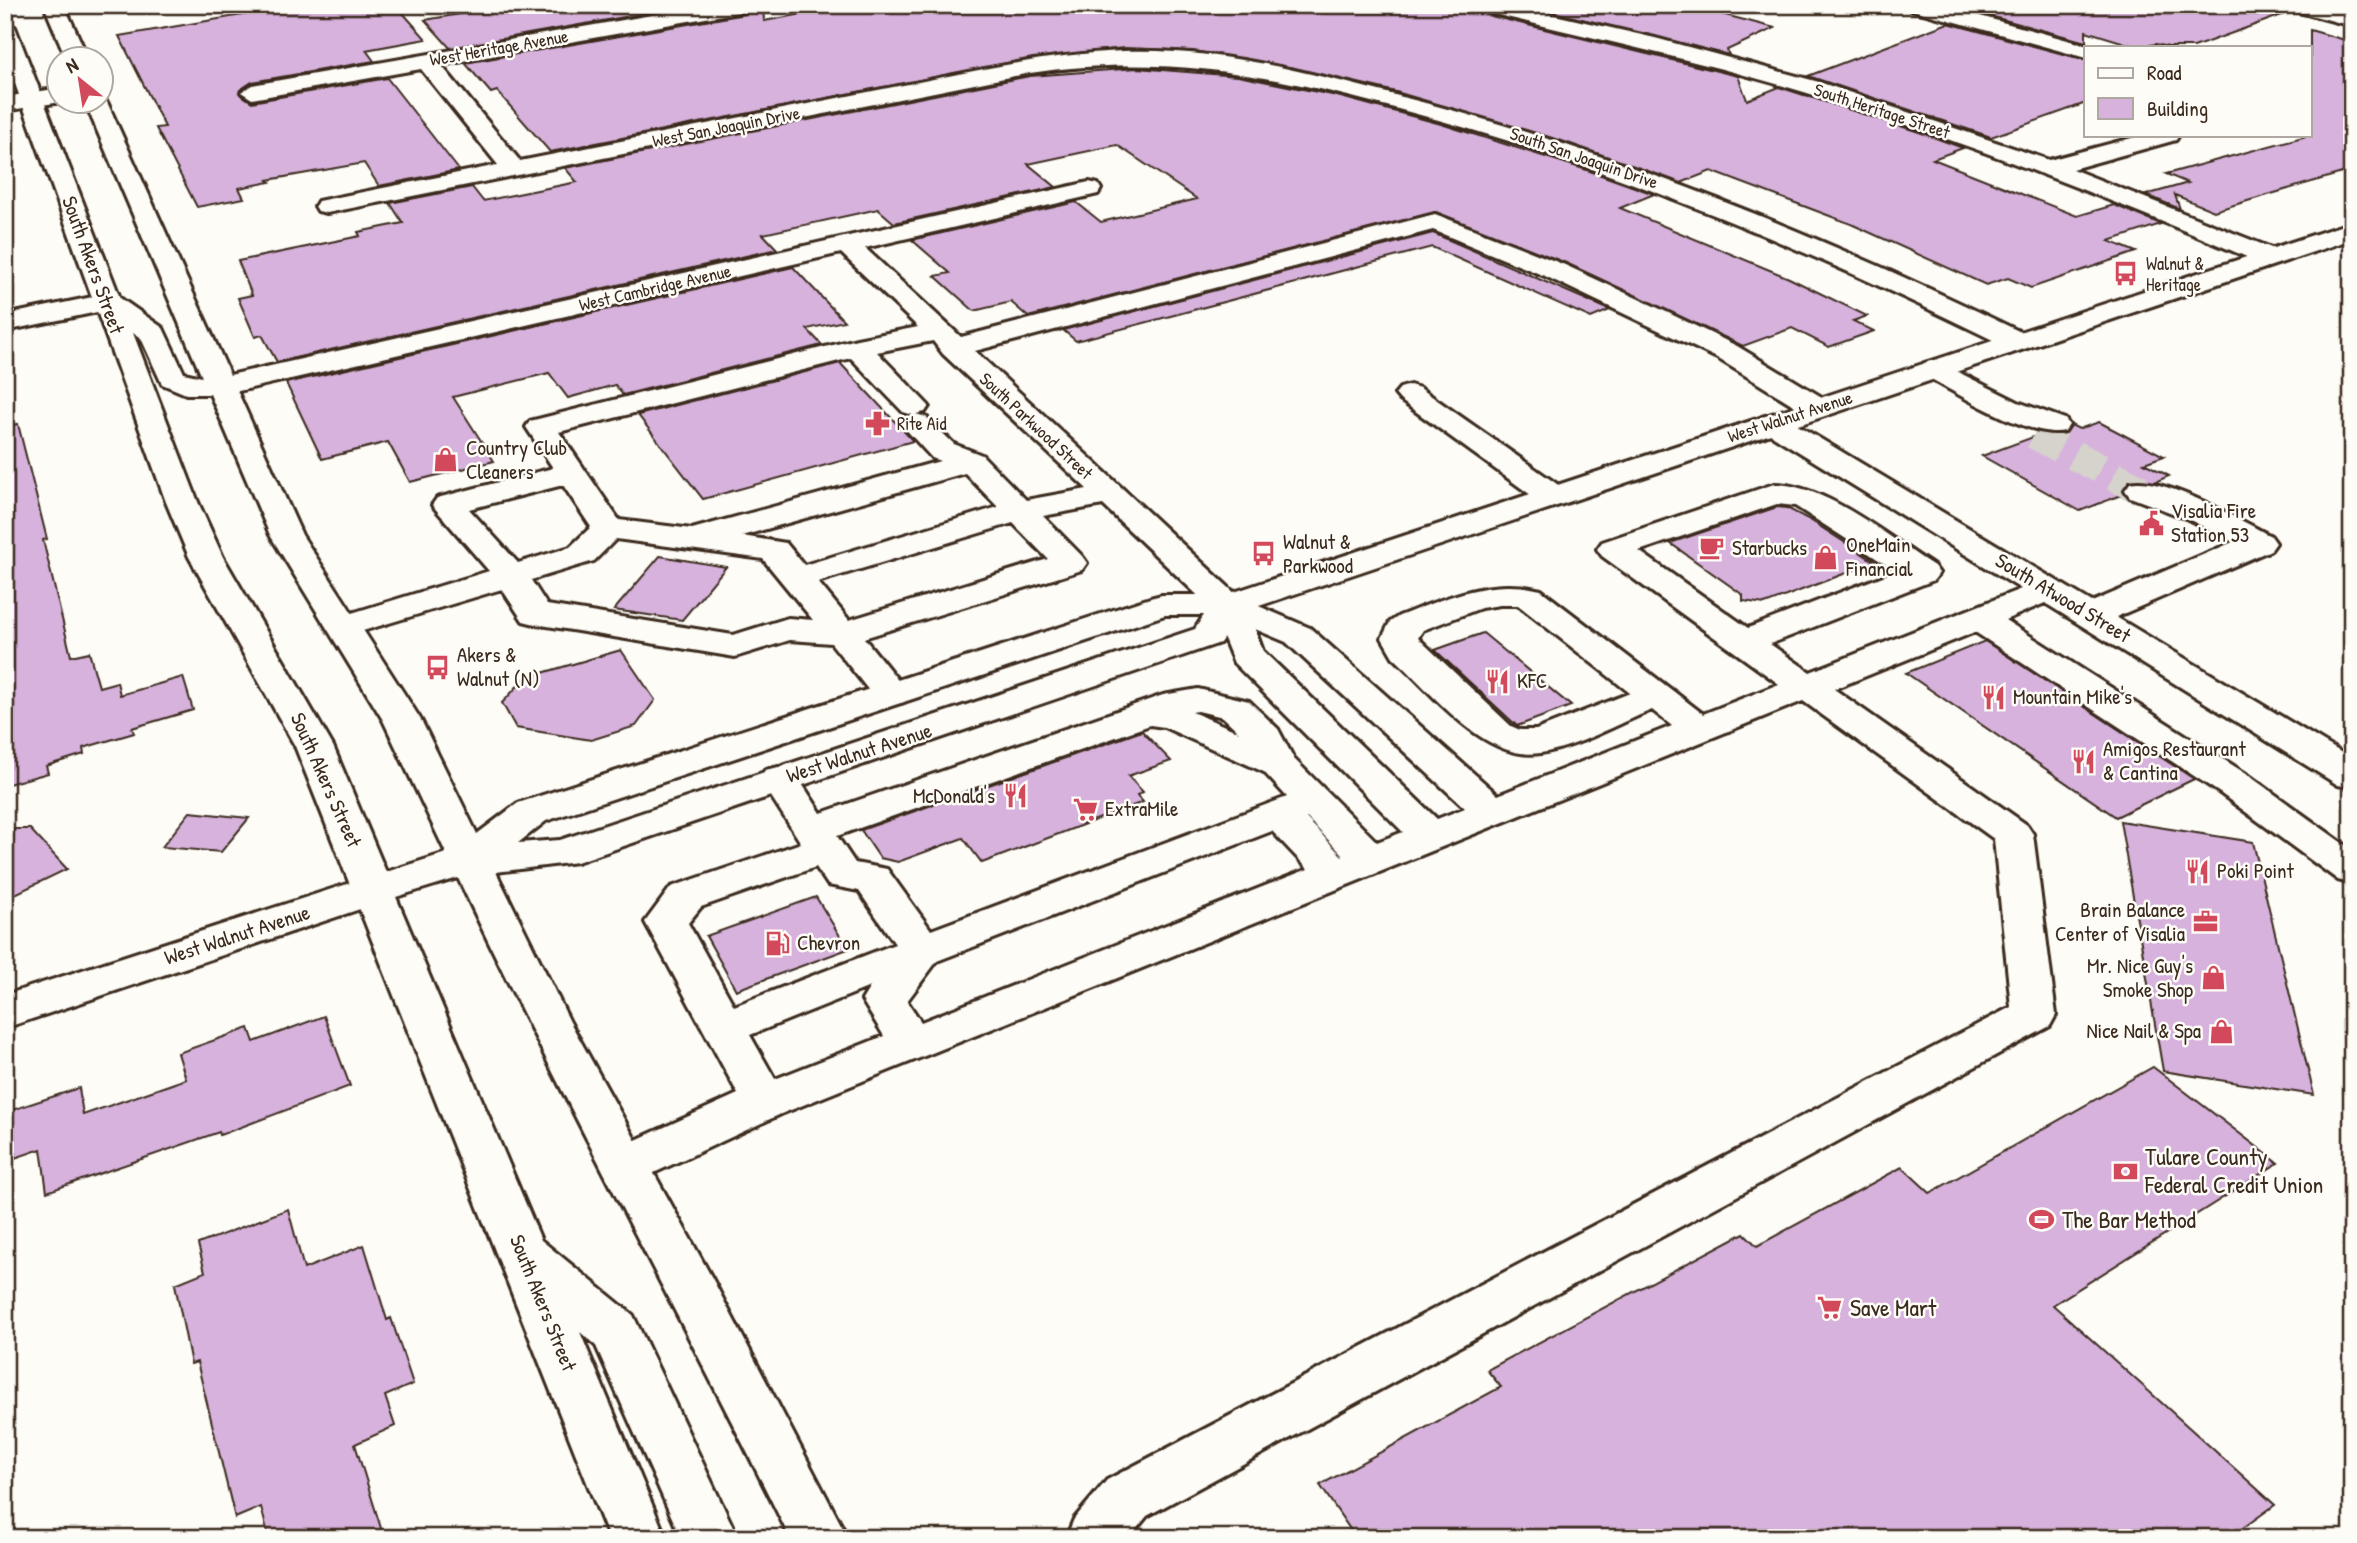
<svg xmlns="http://www.w3.org/2000/svg" width="2357" height="1543" font-family="'Patrick Hand',sans-serif">
<style>
.building{fill:#d6b2dc;stroke:#3b2a1e;stroke-width:2}
.lines{fill:none;stroke-linecap:round;stroke-linejoin:round}
.minor-tunnel{stroke:#d6d2cc;stroke-width:30;stroke-dasharray:30 15;stroke-linecap:butt}
.minor-casing{stroke:#3b2a1e;stroke-width:6}
.major-casing{stroke:#3b2a1e;stroke-width:6}
.minor{fill:#fdfcf7;fill-rule:evenodd}
.major{fill:#fdfcf7;fill-rule:evenodd}
.labels{text-anchor:middle;stroke-width:5;stroke-linejoin:round;paint-order:stroke}
.far-street-label{font-size:18px;fill:#3b2a1e;stroke:#fdfcf7}
.far-poi-label{font-size:18px;fill:#3b2a1e;stroke:#fdfcf7;text-anchor:start}
.street-label{font-size:21px;fill:#3b2a1e;stroke:#fdfcf7}
.poi-label{font-size:21px;fill:#3b2a1e;stroke:#fdfcf7;text-anchor:start}
.near-poi-label{font-size:24px;fill:#3b2a1e;stroke:#fdfcf7;text-anchor:start}
</style>
<rect width="100%" height="100%" fill="#fdfcf7"/>
<filter id="ink" filterUnits="userSpaceOnUse"><feTurbulence type="fractalNoise" baseFrequency=".0143" numOctaves="2"/><feDisplacementMap in="SourceGraphic" scale="14" xChannelSelector="R" yChannelSelector="G"/><feConvolveMatrix kernelMatrix="1 2 1 2 8 2 1 2 1" color-interpolation-filters="sRGB"/></filter>
<g filter="url(#ink)">
<g class="building">
<polygon points="301,5 396,5 426,39 366,50 374,61 252,82 240,90 240,94 252,102 387,78 459,170 379,186 364,163 268,180 270,182 239,188 244,198 197,207 156,128 165,127 119,36"/>
<polygon points="513,5 692,5 450,48 425,20"/>
<polygon points="758,5 763,5 764,21 835,8 841,12 878,5 1470,5 1474,12 1738,76 1747,100 1779,87 1919,132 1963,148 1933,159 2077,216 2114,205 2161,224 2109,241 2136,252 2031,288 2008,278 1986,285 1851,224 1711,171 1681,183 1559,140 1396,92 1295,68 1193,51 1124,48 1033,58 550,152 497,91 491,93 465,63 745,14"/>
<polygon points="1524,5 1687,5 1775,28 1727,50 1729,55"/>
<polygon points="1993,5 2283,5 2290,12 2194,47 2168,47 2156,44 2138,47 2086,31 2086,42 1975,12"/>
<polygon points="1948,23 2086,60 2086,103 1991,137 1808,76"/>
<polygon points="2310,30 2352,42 2352,170 2214,211 2175,195 2180,209 2146,195 2188,183 2166,174 2310,135"/>
<polygon points="1137,68 1238,76 1337,96 1441,124 1587,170 1654,194 1620,208 1789,278 1867,316 1853,321 1874,331 1829,347 1792,328 1743,346 1566,263 1436,212 1028,317 1011,302 974,311 935,276 950,273 912,240 1076,202 1101,222 1197,199 1117,145 1028,164 1056,187 894,223 878,209 763,234 777,249 277,362 262,335 255,337 238,298 252,295 238,261 360,236 358,232 403,223 390,203 472,187 483,201 577,182 565,168 1030,76"/>
<polygon points="1433,233 1610,310 1591,318 1432,247 1076,341 1063,330"/>
<polygon points="793,267 844,321 807,329 822,345 623,395 615,385 568,398 549,373 453,397 494,461 410,482 388,442 322,459 286,383"/>
<polygon points="840,363 913,441 703,499 638,415"/>
<polygon points="2099,422 2164,456 2144,463 2169,476 2155,482 2130,480 2123,488 2124,494 2080,511 1982,456 2044,433 2065,434 2071,425 2079,429"/>
<polygon points="18,424 47,539 43,540 71,656 89,652 99,687 117,682 120,695 183,677 193,710 132,728 134,733 83,748 84,754 46,766 48,773 5,785 5,426"/>
<polygon points="1777,507 1787,508 1810,520 1875,562 1765,604 1743,601 1743,595 1670,543"/>
<polygon points="660,556 726,567 682,620 614,610"/>
<polygon points="1483,633 1571,706 1517,726 1435,650"/>
<polygon points="1985,641 2194,779 2116,817 1906,673"/>
<polygon points="621,650 655,700 636,726 591,740 516,728 502,703 525,678"/>
<polygon points="1142,731 1171,761 1128,776 1143,792 1137,795 1143,802 982,863 963,838 898,862 880,858 861,830"/>
<polygon points="190,812 249,818 221,852 162,847"/>
<polygon points="2120,821 2253,842 2314,1095 2163,1071"/>
<polygon points="5,829 30,829 67,869 5,899"/>
<polygon points="816,897 848,949 736,990 706,936"/>
<polygon points="324,1016 350,1086 220,1135 219,1132 47,1192 41,1149 15,1158 9,1111 79,1088 83,1115 186,1079 178,1053 249,1028 254,1042"/>
<polygon points="2153,1067 2278,1163 2053,1305 2275,1505 2229,1538 1356,1538 1320,1485 1501,1387 1487,1370 1744,1233 1757,1246 1902,1167 1930,1193"/>
<polygon points="288,1209 304,1269 364,1245 387,1320 391,1318 413,1384 385,1396 395,1426 355,1444 384,1538 269,1538 261,1507 235,1518 197,1362 191,1364 175,1284 205,1272 198,1244"/>
</g>
<g class="lines">
<polyline class="minor-tunnel" points="2034,434 2141,490"/>
<defs>
<g id="minor">
<path d="M709,5H755L745,11L441,65L520,161C641,137 762,113 883,89C963,74 1043,54 1124,51C1217,48 1306,72 1395,95C1615,151 1823,236 2027,335L2031,341L2027,347L2017,349L2007,347C1825,257 1638,177 1442,121C1298,81 1180,51 1030,73L327,213L318,211L315,206L318,201L498,165L421,69L252,99L241,92L252,85Z"/>
<path d="M1472,5H1511L1655,38L1819,82L2049,160L2143,135H2179L2176,140L2072,169L2279,251L2283,257L2279,263H2261C2111,199 1960,139 1804,92C1695,59 1585,37 1475,9Z"/>
<polygon points="1906,5 1940,5 2093,47 2086,47 2086,58 1909,9"/>
<polygon points="2285,5 2319,5 2352,14 2352,26 2288,9"/>
<polygon points="60,88 61,102 5,111 5,97"/>
<path d="M1089,182L1098,184L1101,189L1098,194L865,248L961,337L1435,214L1565,265L1654,306L1737,346L1830,402L1834,408L1830,414L1819,417L1808,414L1717,358L1547,277L1433,230L975,351L1240,598L1310,628L1498,795L1672,726L1652,710C1617,724 1578,747 1541,753C1484,762 1432,692 1393,657L1382,638L1390,622L1399,616C1446,598 1490,577 1541,590L1703,714L1779,684L1602,556L1597,549L1602,542L1774,484C1825,484 1890,538 1934,566L1939,573L1934,580L1770,644L1810,672L2021,589L1762,429L1758,423L1762,417L1773,414L1784,417L2092,602L2233,542L2188,519L2130,497L2125,490L2130,483C2162,475 2240,520 2271,536L2276,543L2271,550L2116,617L2352,759V788L2338,785L2045,603L2005,620L2248,775L2352,850V884L2338,880L2220,793L1975,632L1834,689L2027,825L2033,834L2056,1015L2050,1026L1147,1516L1129,1538H1066L1074,1519L1107,1480L2011,1007L1994,839L1803,701L781,1114L643,1178L626,1184L609,1178L602,1165L609,1152L738,1094L645,922L671,887L801,843L760,779L765,770L779,767L793,770L821,813L1163,695L1198,689L1249,701L1278,729L1294,759L1377,842L1403,832L1234,663L1212,609L1103,505L1043,516L1082,556L1087,563L1082,570L864,638L909,694L904,702L891,705L878,702L831,643L790,640L735,657L535,624L523,621L502,589L356,633L344,637L332,633L326,626L332,619L489,571L432,505L437,498L553,468L526,427L530,421L857,339L918,327L841,253L221,395L211,392L206,386L211,380L221,377ZM933,341L943,354L1087,489L1026,500L982,455L954,444L926,417L916,414L925,412L929,406L877,352ZM851,358L903,412L913,415L904,417L900,423L932,458L940,461L692,529L619,520L559,432ZM965,473L998,507L804,565L786,543L742,536ZM563,485L591,527L570,547L518,563L469,509ZM1777,504L1795,506L1896,571L1748,628L1639,551ZM1013,523L1048,559L849,620L818,582ZM616,539L763,559L813,620L788,618L733,635L547,605L531,580L594,561ZM1500,605H1518L1630,693L1536,730H1520L1511,726L1418,638L1423,630L1481,608ZM1255,629L1286,642L1465,808L1437,819L1263,651ZM1198,711L1223,717L1239,732L1192,712ZM1150,725L1164,727L1264,772L1287,797L931,930L887,869L855,863L837,836ZM1306,818H1307L1343,855L1342,856ZM1272,831L1308,869L921,1022L907,1001L937,961ZM816,867L828,885L859,891L895,944L734,1006L688,923L701,907ZM870,987L862,1000L884,1036L775,1079L750,1035Z"/>
<polygon points="107,294 117,296 121,302 117,308 5,331 5,315"/>
<path d="M1934,360L2018,402L2065,419L2069,425L2065,431C2031,440 1955,392 1924,375L1920,369L1924,363Z"/>
<polygon points="1410,385 1420,388 1564,489 1569,496 1564,503 1553,506 1542,503 1400,400 1395,394 1400,388"/>
<polygon points="372,876 387,880 393,890 387,900 5,1028 5,995"/>
</g>
<g id="major">
<polygon points="44,5 64,5 89,60 67,60"/>
<path d="M5,21L15,27L120,298L163,328L184,373L202,377L85,102H102V97L107,102L302,535L421,720L477,834L518,803L1150,598L1162,595H1225L2352,222V239L1241,612L1220,643L577,862L496,872L570,1022L712,1278L848,1538H790C681,1317 563,1101 458,878L396,897L541,1240L633,1315L738,1538H681L596,1346L580,1332L666,1538H609L295,746L189,557L166,502L5,56ZM133,333L141,338L162,384L186,394H210L270,535L383,720L446,853L386,872L333,746L223,557L198,502ZM1165,615H1204L1195,629L560,840L518,843L546,821Z"/>
</g>
</defs>
<use href="#minor" class="minor-casing"/>
<use href="#major" class="major-casing"/>
<use href="#minor" class="minor"/>
<use href="#major" class="major"/>
</g>
</g>
<defs>
<symbol id="bus-bare" viewBox="-9 -9 18 18"><path d="M-5-6H5V4H4V6H2V4H-2V6H-4V4H-5ZM-3.5-4V0h7V-4ZM-3.5 1.2v1.5H-2V1.2ZM2 1.2v1.5H3.5V1.2Z" fill="#d1495b" stroke="#fdfcf7" stroke-width="2.5" paint-order="stroke"/></symbol>
<symbol id="pharmacy-bare" viewBox="-9 -9 18 18"><path d="M-2-6h4v4h4v4h-4v4h-4v-4h-4v-4h4Z" fill="#d1495b" stroke="#fdfcf7" stroke-width="2.5" paint-order="stroke"/></symbol>
<symbol id="shop-bare" viewBox="-9 -9 18 18"><path d="M-5-2.5h2.3a2.7 3.5 0 0 1 5.4 0H5L5.5 6h-11ZM-1.5-2.5h3a1.5 2.3 0 0 0-3 0Z" fill="#d1495b" stroke="#fdfcf7" stroke-width="2.5" paint-order="stroke"/></symbol>
<symbol id="civic-bare" viewBox="-9 -9 18 18"><path d="M-.6-6.5H3V-4.5H.6V-3L4-1V1h2V6H-6V1h2V-1L-.6-3ZM-1.2 2.5V6h2.4V2.5Z" fill="#d1495b" stroke="#fdfcf7" stroke-width="2.5" paint-order="stroke"/></symbol>
<symbol id="cafe-bare" viewBox="-9 -9 18 18"><path d="M-5.5-4.5H6V0H3Q3 3.5 0 3.5H-2.5Q-5.5 3.5-5.5 0ZM3-3.2v2h1.7v-2ZM-6 4.5H4V6H-6Z" fill="#d1495b" stroke="#fdfcf7" stroke-width="2.5" paint-order="stroke"/></symbol>
<symbol id="restaurant-bare" viewBox="-9 -9 18 18"><path d="M-5-6h1v4h1v-4h1v4h1v-4h1v5L-1.5 .5V6h-2V.5L-5-1ZM5-6V6H3V1.5H1.5Q1.5-4 5-6Z" fill="#d1495b" stroke="#fdfcf7" stroke-width="2.5" paint-order="stroke"/></symbol>
<symbol id="supermarket-bare" viewBox="-9 -9 18 18"><path d="M-6-5.5h2.5l.6 2H6L4.5 2H-2.5L-4.4-4H-6ZM-1.5 3.2a1.3 1.3 0 1 0 .1 0ZM3 3.2a1.3 1.3 0 1 0 .1 0Z" fill="#d1495b" stroke="#fdfcf7" stroke-width="2.5" paint-order="stroke"/></symbol>
<symbol id="office-bare" viewBox="-9 -9 18 18"><path d="M-6-3h4V-5.5h4V-3h4V5H-6ZM-1-4.5V-3h2v-1.5ZM-6 0V1H6V0Z" fill="#d1495b" stroke="#fdfcf7" stroke-width="2.5" paint-order="stroke"/></symbol>
<symbol id="fuel-bare" viewBox="-9 -9 18 18"><path d="M-5.5-6h7V0h2V4h1.3V-2.5L3-4.5l.8-.8L6-3V5H2.5V1h-1V6h-7ZM-4.2-4.7v3.2H.2V-4.7Z" fill="#d1495b" stroke="#fdfcf7" stroke-width="2.5" paint-order="stroke"/></symbol>
<symbol id="bank-bare" viewBox="-9 -9 18 18"><path d="M-6-4H6V4H-6ZM0-2.3a2.3 2.3 0 1 0 0 4.6a2.3 2.3 0 1 0 0-4.6Z" fill="#d1495b" stroke="#fdfcf7" stroke-width="2.5" paint-order="stroke"/></symbol>
<symbol id="stadium-bare" viewBox="-9 -9 18 18"><path d="M0-5a6.5 5 0 1 0 0 10a6.5 5 0 1 0 0-10ZM-3.5-1.8h7v3.6h-7Z" fill="#d1495b" stroke="#fdfcf7" stroke-width="2.5" paint-order="stroke"/></symbol>
</defs>
<g fill-rule="evenodd">
<use href="#bus-bare" x="2108" y="256" width="35" height="35"/>
<use href="#pharmacy-bare" x="860" y="406" width="35" height="35"/>
<use href="#shop-bare" x="428" y="442" width="35" height="35"/>
<use href="#civic-bare" x="2134" y="506" width="35" height="35"/>
<use href="#cafe-bare" x="1694" y="530" width="35" height="35"/>
<use href="#bus-bare" x="1246" y="536" width="35" height="35"/>
<use href="#shop-bare" x="1808" y="540" width="35" height="35"/>
<use href="#bus-bare" x="420" y="650" width="35" height="35"/>
<use href="#restaurant-bare" x="1480" y="664" width="35" height="35"/>
<use href="#restaurant-bare" x="1976" y="680" width="35" height="35"/>
<use href="#restaurant-bare" x="2066" y="744" width="35" height="35"/>
<use href="#restaurant-bare" x="998" y="778" width="35" height="35"/>
<use href="#supermarket-bare" x="1068" y="792" width="35" height="35"/>
<use href="#restaurant-bare" x="2180" y="854" width="35" height="35"/>
<use href="#office-bare" x="2188" y="904" width="35" height="35"/>
<use href="#fuel-bare" x="760" y="926" width="35" height="35"/>
<use href="#shop-bare" x="2196" y="960" width="35" height="35"/>
<use href="#shop-bare" x="2204" y="1014" width="35" height="35"/>
<use href="#bank-bare" x="2108" y="1154" width="35" height="35"/>
<use href="#stadium-bare" x="2024" y="1202" width="35" height="35"/>
<use href="#supermarket-bare" x="1812" y="1290" width="35" height="35"/>
</g>
<g class="labels">
<g class="far-street-label">
<text transform="translate(499 48) rotate(-10)" y="6">West Heritage Avenue</text>
<text transform="translate(1882 111) rotate(18)" y="6">South Heritage Street</text>
<text transform="translate(726 127) rotate(-11)" y="6">West San Joaquin Drive</text>
<text transform="translate(1584 158) rotate(19)" y="6">South San Joaquin Drive</text>
<text transform="translate(655 288) rotate(-13)" y="6">West Cambridge Avenue</text>
<text transform="translate(1790 417) rotate(-18)" y="6">West Walnut Avenue</text>
<text transform="translate(1036 426) rotate(43)" y="6">South Parkwood Street</text>
</g>
<g class="far-poi-label">
<text x="2146" y="270">Walnut &amp;<tspan x="2146" dy="21">Heritage</tspan></text>
<text x="897" y="430">Rite Aid</text>
</g>
<g class="street-label">
<text transform="translate(93 265) rotate(70)" y="7">South Akers Street</text>
<text transform="translate(2063 598) rotate(31)" y="7">South Atwood Street</text>
<text transform="translate(859 753) rotate(-18)" y="7">West Walnut Avenue</text>
<text transform="translate(326 780) rotate(66)" y="7">South Akers Street</text>
<text transform="translate(237 935) rotate(-18)" y="7">West Walnut Avenue</text>
<text transform="translate(543 1303) rotate(68)" y="7">South Akers Street</text>
</g>
<g class="poi-label">
<text x="466" y="455">Country Club<tspan x="466" dy="24">Cleaners</tspan></text>
<text x="2171" y="518">Visalia Fire<tspan x="2171" dy="24">Station 53</tspan></text>
<text x="1283" y="549">Walnut &amp;<tspan x="1283" dy="24">Parkwood</tspan></text>
<text x="1846" y="552">OneMain<tspan x="1846" dy="24">Financial</tspan></text>
<text x="1732" y="555">Starbucks</text>
<text x="457" y="662">Akers &amp;<tspan x="457" dy="24">Walnut (N)</tspan></text>
<text x="1517" y="688">KFC</text>
<text x="2013" y="704">Mountain Mike's</text>
<text x="2103" y="756">Amigos Restaurant<tspan x="2103" dy="24">&amp; Cantina</tspan></text>
<text x="995" y="803" text-anchor="end">McDonald's</text>
<text x="1105" y="816">ExtraMile</text>
<text x="2217" y="878">Poki Point</text>
<text x="2185" y="917" text-anchor="end">Brain Balance<tspan x="2185" dy="24">Center of Visalia</tspan></text>
<text x="797" y="950">Chevron</text>
<text x="2193" y="973" text-anchor="end">Mr. Nice Guy's<tspan x="2193" dy="24">Smoke Shop</tspan></text>
<text x="2201" y="1038" text-anchor="end">Nice Nail &amp; Spa</text>
</g>
<g class="near-poi-label">
<text x="2145" y="1165">Tulare County<tspan x="2145" dy="28">Federal Credit Union</tspan></text>
<text x="2062" y="1228">The Bar Method</text>
<text x="1850" y="1316">Save Mart</text>
</g>
</g>
<rect width="2357" height="1543" fill="none" stroke="#fdfcf7" stroke-width="28"/>
<rect x="14" y="14" width="2329" height="1515" fill="none" stroke="#3b2a1e" stroke-width="2.5" filter="url(#ink)"/>
<rect x="2084" y="46" width="228" height="91" fill="#fdfcf7" stroke="#afa8a0" stroke-width="2"/>
<rect x="2098" y="68" width="35" height="10" fill="#fdfcf7" stroke="#afa8a0" stroke-width="2"/>
<text x="2147" y="80" font-size="21" fill="#3b2a1e">Road</text>
<rect x="2098" y="98" width="35" height="21" fill="#d6b2dc" stroke="#afa8a0" stroke-width="2"/>
<text x="2147" y="116" font-size="21" fill="#3b2a1e">Building</text>
<g transform="translate(80 80) rotate(330)"><circle r="33" fill="#fdfcf7" stroke="#afa8a0" stroke-width="2"/>
<path d="M0-5L12 26L0 18L-12 26Z" fill="#d1495b"/>
<text y="-10" font-size="19" font-weight="bold" text-anchor="middle" fill="#3b2a1e">N</text>
</g>
</svg>
